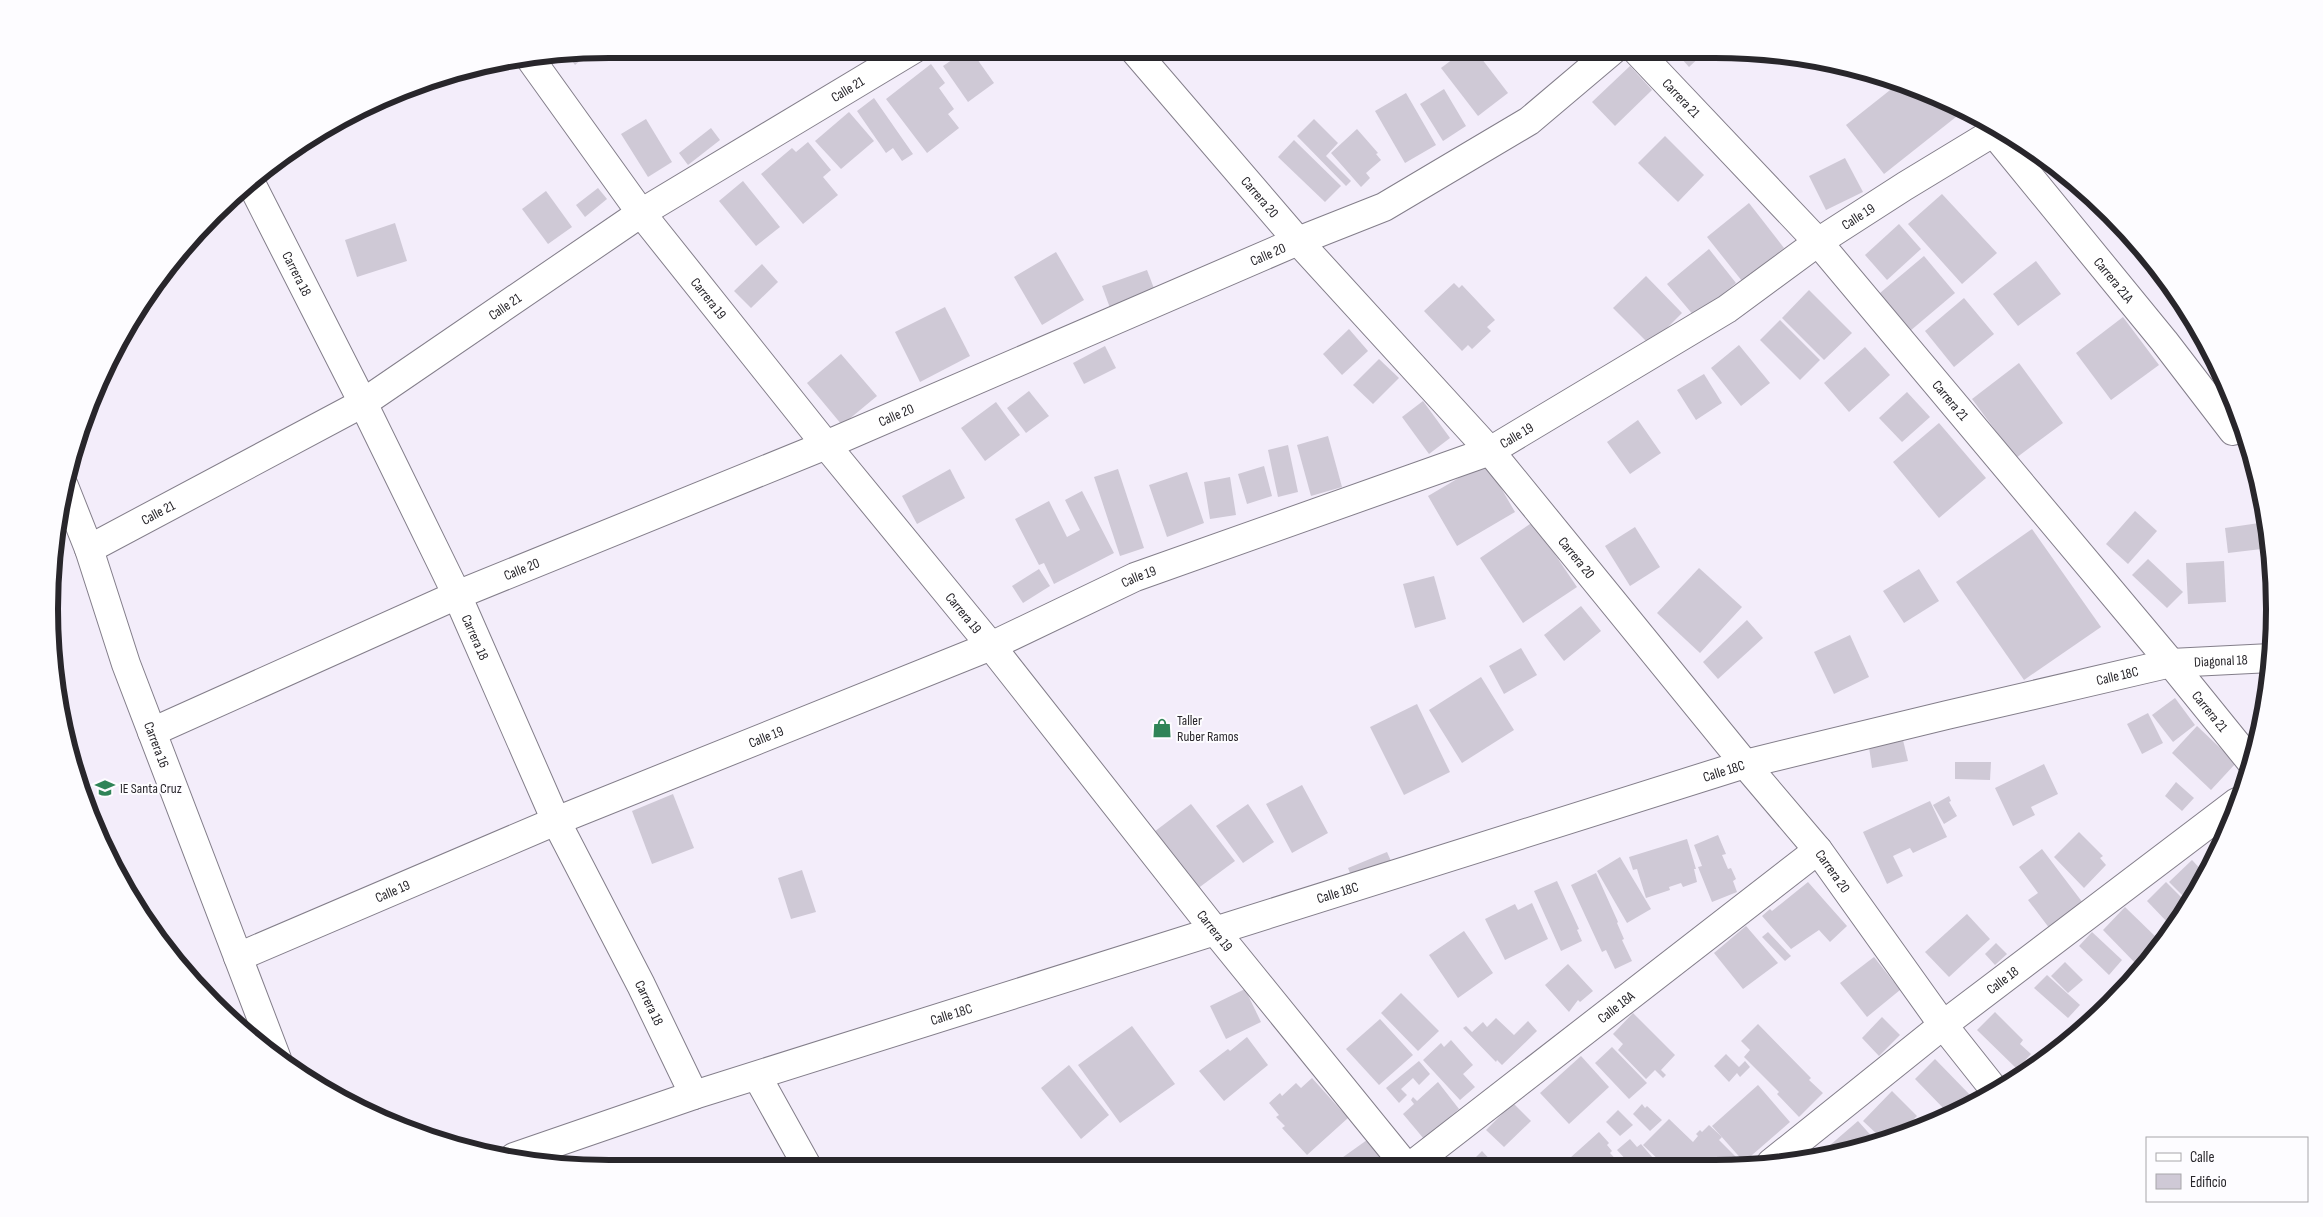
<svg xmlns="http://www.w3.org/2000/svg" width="2323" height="1217" font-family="'Sofia Sans Condensed',sans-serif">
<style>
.building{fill:#cfc9d6}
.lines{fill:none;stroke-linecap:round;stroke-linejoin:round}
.minor-casing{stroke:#837e8a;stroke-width:30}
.secondary-casing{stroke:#837e8a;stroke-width:30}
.minor{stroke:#fff;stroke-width:28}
.secondary{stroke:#fff;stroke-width:28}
.labels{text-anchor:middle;stroke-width:4;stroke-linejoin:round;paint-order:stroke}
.street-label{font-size:14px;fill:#28262b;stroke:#fdfcff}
.poi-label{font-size:14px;fill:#28262b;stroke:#fdfcff;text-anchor:start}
.rim{fill:none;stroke:#28262b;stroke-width:6}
</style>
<rect width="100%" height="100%" fill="#f3edfa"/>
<g class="building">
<polygon points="842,49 865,49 850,60"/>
<polygon points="968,49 970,49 994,83 968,102 943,66"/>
<polygon points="593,50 575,65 566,53 592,50"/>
<polygon points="1465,50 1475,50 1508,93 1478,116 1441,68"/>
<polygon points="1674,50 1707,50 1689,67"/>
<polygon points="931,64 945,83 939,88 954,109 948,114 959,128 927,153 886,99"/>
<polygon points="1630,66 1652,90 1615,126 1592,102"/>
<polygon points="1899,83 1966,109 1884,174 1846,125"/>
<polygon points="1444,89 1466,126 1443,141 1420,104"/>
<polygon points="1406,93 1436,145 1405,163 1375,111"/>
<polygon points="874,98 913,154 902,161 893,148 886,153 857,111"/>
<polygon points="849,112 874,141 841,169 815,141"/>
<polygon points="646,119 672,162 648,177 621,134"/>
<polygon points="1314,119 1338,143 1326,156 1351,181 1346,186 1297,136"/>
<polygon points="711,128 720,140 688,165 679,153"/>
<polygon points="1357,129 1378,153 1376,154 1381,160 1366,173 1370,178 1361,187 1331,153"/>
<polygon points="1665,136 1704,175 1678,202 1638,163"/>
<polygon points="1294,140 1341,186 1325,202 1278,157"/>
<polygon points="808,142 831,170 823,177 838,195 803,224 761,174 792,148 796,152"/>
<polygon points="1845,158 1863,192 1826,210 1809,176"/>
<polygon points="743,181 780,227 756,246 719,201"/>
<polygon points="598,188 607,199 585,217 576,205"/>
<polygon points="546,191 572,227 548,244 522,209"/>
<polygon points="1942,194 1997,253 1962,284 1908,224"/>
<polygon points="1749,203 1784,248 1742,281 1707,237"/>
<polygon points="395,223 407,261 357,277 345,240"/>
<polygon points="1899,224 1921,249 1887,280 1865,255"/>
<polygon points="1709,249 1736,283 1695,317 1667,284"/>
<polygon points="1056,252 1084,300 1042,325 1014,277"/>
<polygon points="1924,256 1955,293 1910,331 1880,293"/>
<polygon points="2036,261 2061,294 2018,326 1993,294"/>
<polygon points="762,264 778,282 751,308 734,291"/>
<polygon points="1147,270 1155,291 1110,308 1102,286"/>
<polygon points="1646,276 1682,313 1650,345 1613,308"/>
<polygon points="1454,283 1459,288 1462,285 1495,320 1487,327 1491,331 1472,349 1468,345 1462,351 1424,311"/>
<polygon points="1809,290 1852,333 1824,360 1782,318"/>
<polygon points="1964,298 1994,334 1954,367 1925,331"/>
<polygon points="945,307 970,356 920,382 895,332"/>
<polygon points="2123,317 2159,365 2111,400 2076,353"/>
<polygon points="1780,320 1820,360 1800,380 1760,340"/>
<polygon points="1349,329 1368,351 1342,375 1323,354"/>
<polygon points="1739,345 1770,383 1741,406 1711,368"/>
<polygon points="1105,346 1116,368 1084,384 1073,363"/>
<polygon points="1865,347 1890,375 1849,412 1824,383"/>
<polygon points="841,354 877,396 842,425 807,383"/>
<polygon points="1379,359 1399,378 1373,404 1353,385"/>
<polygon points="2019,363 2063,423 2016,458 1972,399"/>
<polygon points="1704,374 1722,403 1696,420 1677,390"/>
<polygon points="1029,391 1049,416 1026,433 1007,408"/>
<polygon points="1907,392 1930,417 1902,442 1879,418"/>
<polygon points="1423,401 1450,438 1429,454 1402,417"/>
<polygon points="996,402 1020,435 985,461 961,428"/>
<polygon points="1638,420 1661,453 1630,474 1607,442"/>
<polygon points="1939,423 1986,478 1939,518 1893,462"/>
<polygon points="1328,436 1342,487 1311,496 1297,445"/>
<polygon points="1288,445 1298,492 1278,497 1268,450"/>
<polygon points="1486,462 1515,512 1457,546 1428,496"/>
<polygon points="1264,466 1272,496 1247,504 1238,474"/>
<polygon points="950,469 965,498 917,524 902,496"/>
<polygon points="1118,469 1144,548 1120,556 1094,477"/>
<polygon points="1187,472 1204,523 1167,537 1149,485"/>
<polygon points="1230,477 1236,515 1210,519 1204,482"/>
<polygon points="1082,491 1114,553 1054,584 1044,563 1039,565 1015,519 1049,501 1067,537 1080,530 1065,500"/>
<polygon points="2135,511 2157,531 2128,564 2106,544"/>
<polygon points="1533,522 1577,587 1523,623 1480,558"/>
<polygon points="2266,522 2270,548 2228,553 2225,528"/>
<polygon points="1635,527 1660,567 1630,586 1605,546"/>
<polygon points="2032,529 2101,627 2024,680 1956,582"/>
<polygon points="2148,559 2183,592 2167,608 2132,575"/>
<polygon points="2224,561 2226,602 2188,604 2186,563"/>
<polygon points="1699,568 1742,607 1700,653 1657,613"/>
<polygon points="1039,569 1050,586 1023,603 1012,586"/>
<polygon points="1919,569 1939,601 1904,623 1883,591"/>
<polygon points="1434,576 1446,619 1415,628 1403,584"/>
<polygon points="1581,606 1601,631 1564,661 1544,635"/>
<polygon points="1747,620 1763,638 1718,679 1703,662"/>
<polygon points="1850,635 1869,677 1834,694 1814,652"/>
<polygon points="1521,648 1537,675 1504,694 1489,666"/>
<polygon points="1481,677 1514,730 1462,763 1429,710"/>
<polygon points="2175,698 2195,725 2173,742 2152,715"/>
<polygon points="1417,704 1450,772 1404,795 1370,727"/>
<polygon points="2148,713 2163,743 2142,754 2127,724"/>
<polygon points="2197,726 2236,763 2211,790 2172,753"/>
<polygon points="1903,740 1908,761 1872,768 1869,747"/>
<polygon points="1955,762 1991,762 1990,780 1955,779"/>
<polygon points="2044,764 2058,794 2031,807 2035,815 2013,826 1995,788"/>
<polygon points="2176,782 2194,798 2182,811 2165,796"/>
<polygon points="1302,785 1328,833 1292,853 1266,804"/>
<polygon points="673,794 694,848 652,864 632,811"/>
<polygon points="1949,796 1951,801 1949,802 1957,816 1944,824 1933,805"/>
<polygon points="1930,801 1947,837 1913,853 1910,848 1893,856 1903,876 1887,884 1863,832"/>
<polygon points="1191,804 1235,861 1193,892 1150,835"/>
<polygon points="1248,804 1274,842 1243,863 1216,826"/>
<polygon points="2079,832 2103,856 2100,858 2106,865 2084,888 2054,857"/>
<polygon points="1718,835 1726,854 1722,855 1728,869 1731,868 1736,879 1733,881 1737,892 1712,902 1698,867 1702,866 1694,845"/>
<polygon points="1687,839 1696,869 1694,869 1697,882 1683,887 1681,883 1669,887 1670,890 1646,898 1637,869 1633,870 1629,857"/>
<polygon points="2042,849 2086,907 2053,933 2028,900 2038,893 2019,867"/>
<polygon points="1387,852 1394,868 1355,885 1348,868"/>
<polygon points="1620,857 1651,909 1627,923 1597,871"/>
<polygon points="2192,860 2205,874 2187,900 2169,882"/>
<polygon points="802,870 816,912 791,919 778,878"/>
<polygon points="1596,873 1618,922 1617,923 1624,939 1622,940 1632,961 1615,969 1606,950 1602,952 1571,885"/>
<polygon points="1557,881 1579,929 1577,930 1582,941 1561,951 1534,891"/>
<polygon points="1808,882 1847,926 1830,942 1819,930 1791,949 1762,916 1770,909 1772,911"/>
<polygon points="2166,882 2186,902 2170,925 2147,901"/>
<polygon points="1532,903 1548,939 1505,960 1485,919 1515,904 1518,910"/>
<polygon points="2125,907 2160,941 2141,969 2103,930"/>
<polygon points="1967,914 1990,939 1949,977 1925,952"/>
<polygon points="1746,926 1778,963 1743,989 1714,953"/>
<polygon points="1464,931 1493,973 1458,998 1429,955"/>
<polygon points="1768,932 1791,956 1785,961 1762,937"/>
<polygon points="2092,932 2122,960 2109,975 2079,946"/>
<polygon points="1996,943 2007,954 1995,965 1985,954"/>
<polygon points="1874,957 1900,990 1867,1017 1840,983"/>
<polygon points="2065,962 2083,980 2068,993 2051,976"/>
<polygon points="1568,964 1593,991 1580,1002 1578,1000 1569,1012 1545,985"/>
<polygon points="2047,975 2080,1005 2068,1018 2034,988"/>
<polygon points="1245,989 1261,1022 1226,1039 1210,1006"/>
<polygon points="1401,993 1439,1031 1418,1051 1381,1013"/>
<polygon points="1995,1012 2023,1040 2020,1044 2031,1054 2017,1069 1977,1030"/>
<polygon points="1633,1013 1675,1055 1661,1070 1666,1075 1663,1078 1655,1070 1646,1079 1618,1050 1623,1044 1613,1034"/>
<polygon points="1882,1017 1900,1035 1879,1056 1862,1038"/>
<polygon points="1496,1018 1514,1035 1528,1021 1537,1031 1502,1065 1497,1060 1496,1062 1463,1028 1466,1026 1472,1032 1483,1022 1487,1027"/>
<polygon points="1380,1019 1413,1055 1379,1085 1346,1049"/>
<polygon points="1758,1024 1811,1078 1809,1080 1823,1093 1799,1117 1777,1094 1779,1092 1744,1057 1750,1050 1741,1041"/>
<polygon points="1132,1026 1175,1084 1120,1123 1078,1065"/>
<polygon points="2070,1032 2074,1035 2054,1053 2051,1051"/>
<polygon points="1247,1037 1268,1065 1224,1101 1199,1071 1228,1049 1230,1051"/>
<polygon points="1451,1040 1473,1065 1463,1074 1475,1087 1460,1100 1423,1060 1441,1043 1444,1047"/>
<polygon points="1612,1047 1647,1083 1629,1099 1595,1063"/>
<polygon points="2046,1048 2052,1055 2022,1072 2022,1071"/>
<polygon points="1726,1054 1739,1067 1745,1061 1750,1067 1740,1077 1737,1073 1729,1082 1714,1066"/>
<polygon points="1581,1056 1609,1087 1569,1124 1540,1093"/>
<polygon points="1935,1059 1971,1096 1959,1108 1949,1114 1915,1079"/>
<polygon points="1419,1061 1430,1074 1419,1085 1413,1078 1401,1089 1407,1095 1399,1103 1386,1088"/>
<polygon points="1069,1065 1109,1115 1081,1139 1041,1088"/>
<polygon points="1312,1078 1348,1118 1307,1155 1282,1128 1285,1126 1276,1117 1279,1115 1269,1103 1280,1093 1282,1096 1296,1083 1301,1088"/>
<polygon points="1438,1082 1459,1109 1424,1139 1403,1114 1414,1104 1411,1100 1413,1097 1417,1101"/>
<polygon points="1758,1085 1790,1122 1744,1162 1712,1126"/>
<polygon points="1892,1091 1917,1116 1900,1133 1890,1136 1886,1132 1880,1137 1863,1121"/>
<polygon points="1513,1103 1531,1121 1504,1147 1486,1130"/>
<polygon points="1642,1104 1645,1108 1647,1106 1662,1120 1650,1131 1633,1114"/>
<polygon points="1618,1110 1633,1125 1620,1136 1606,1122"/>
<polygon points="1669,1119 1693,1142 1698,1136 1696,1134 1700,1130 1702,1132 1709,1125 1722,1137 1719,1140 1738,1159 1734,1164 1663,1164 1643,1145"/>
<polygon points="1858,1121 1875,1140 1824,1154 1822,1152"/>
<polygon points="1599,1132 1609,1143 1607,1145 1612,1151 1610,1153 1620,1164 1575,1164 1570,1158"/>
<polygon points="1630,1139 1637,1147 1641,1144 1658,1164 1630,1164 1617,1150"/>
<polygon points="1367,1140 1387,1163 1386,1165 1332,1165"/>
<polygon points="1482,1151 1494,1164 1455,1164 1463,1157 1470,1163"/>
</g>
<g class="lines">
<defs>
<g id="minor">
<path id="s1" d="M1133,49L1298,241L1490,451L1745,764L1818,850L1943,1025L1993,1088"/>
<path id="s2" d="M1636,50L1818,242L2171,663L2252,763"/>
<path id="s3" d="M529,57L641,213L826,445L991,646L1216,932L1405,1165"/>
<path id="s4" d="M1993,132L2164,341L2233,431"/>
<path id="s5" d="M250,181L363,403L457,595L556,821L641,985L694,1095"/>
<path id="s6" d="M64,486L89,549L126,664L277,1059"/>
<path id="s7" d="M89,549L363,403L641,213L914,49"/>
<path id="s8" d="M152,732L457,595L826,445L1298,241L1384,207L1529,121L1613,50"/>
<path id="s9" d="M238,957L556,821L991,646L1135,577L1490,451L1727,309L1818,242L1905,186L1999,129"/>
<polyline points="757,1076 807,1166"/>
<path id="s10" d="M1771,1163L1943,1025L2237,802"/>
<path id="s11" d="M1412,1165L1818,850"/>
</g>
<g id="secondary">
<path id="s12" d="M514,1157L694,1095L1745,764L1947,715L2171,663L2271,658"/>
</g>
</defs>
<use href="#minor" class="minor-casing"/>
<use href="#secondary" class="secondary-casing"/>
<use href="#minor" class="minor"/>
<use href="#secondary" class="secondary"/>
</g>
<defs>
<symbol id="shop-bare" viewBox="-9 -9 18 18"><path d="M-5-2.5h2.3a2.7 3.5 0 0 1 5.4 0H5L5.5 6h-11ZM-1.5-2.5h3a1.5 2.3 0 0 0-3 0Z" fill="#2f8457" stroke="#fdfcff" stroke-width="2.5" paint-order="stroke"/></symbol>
<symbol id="university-bare" viewBox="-9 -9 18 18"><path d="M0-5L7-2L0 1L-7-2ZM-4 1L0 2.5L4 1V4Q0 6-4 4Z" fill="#2f8457" stroke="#fdfcff" stroke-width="2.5" paint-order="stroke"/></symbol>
</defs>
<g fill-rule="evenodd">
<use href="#shop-bare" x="1148" y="714" width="28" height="28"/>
<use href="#university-bare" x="91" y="774" width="28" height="28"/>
</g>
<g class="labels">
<g class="street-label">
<text dy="5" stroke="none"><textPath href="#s7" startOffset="888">Calle 21</textPath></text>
<text dy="5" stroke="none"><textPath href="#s2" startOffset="66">Carrera 21</textPath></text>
<text dy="5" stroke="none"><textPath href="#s1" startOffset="195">Carrera 20</textPath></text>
<text dy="5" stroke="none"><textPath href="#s9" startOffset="1788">Calle 19</textPath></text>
<text dy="5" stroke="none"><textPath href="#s8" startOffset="1214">Calle 20</textPath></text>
<text dy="5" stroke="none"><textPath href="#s5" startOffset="104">Carrera 18</textPath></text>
<text dy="5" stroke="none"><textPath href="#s4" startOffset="191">Carrera 21A</textPath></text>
<text dy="5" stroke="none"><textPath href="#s3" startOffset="301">Carrera 19</textPath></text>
<text dy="5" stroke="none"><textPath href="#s7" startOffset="482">Calle 21</textPath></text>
<text dy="5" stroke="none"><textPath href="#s2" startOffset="471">Carrera 21</textPath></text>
<text dy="5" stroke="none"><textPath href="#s8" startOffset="809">Calle 20</textPath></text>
<text dy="5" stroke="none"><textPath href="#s9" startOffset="1382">Calle 19</textPath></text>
<text dy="5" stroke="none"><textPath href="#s7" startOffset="78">Calle 21</textPath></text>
<text dy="5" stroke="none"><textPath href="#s1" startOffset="675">Carrera 20</textPath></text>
<text dy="5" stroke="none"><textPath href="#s8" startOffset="404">Calle 20</textPath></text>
<text dy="5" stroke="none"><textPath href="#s9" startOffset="978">Calle 19</textPath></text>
<text dy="5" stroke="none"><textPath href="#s3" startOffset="706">Carrera 19</textPath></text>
<text dy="5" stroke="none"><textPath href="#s5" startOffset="509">Carrera 18</textPath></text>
<text dy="5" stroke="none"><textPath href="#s12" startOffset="1780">Diagonal 18</textPath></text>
<text dy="5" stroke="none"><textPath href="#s12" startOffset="1675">Calle 18C</textPath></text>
<text dy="5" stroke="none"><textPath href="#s2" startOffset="876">Carrera 21</textPath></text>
<text dy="5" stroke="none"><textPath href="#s9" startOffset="572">Calle 19</textPath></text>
<text dy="5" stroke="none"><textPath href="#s6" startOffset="275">Carrera 16</textPath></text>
<text dy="5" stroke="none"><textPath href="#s12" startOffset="1270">Calle 18C</textPath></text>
<text dy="5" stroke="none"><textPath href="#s1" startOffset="1080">Carrera 20</textPath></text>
<text dy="5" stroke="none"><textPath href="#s9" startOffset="168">Calle 19</textPath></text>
<text dy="5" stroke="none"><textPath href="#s12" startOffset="865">Calle 18C</textPath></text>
<text dy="5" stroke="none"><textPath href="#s3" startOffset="1111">Carrera 19</textPath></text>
<text dy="5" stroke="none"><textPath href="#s10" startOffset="295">Calle 18</textPath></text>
<text dy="5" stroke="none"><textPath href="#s5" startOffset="914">Carrera 18</textPath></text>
<text dy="5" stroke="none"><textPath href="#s11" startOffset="258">Calle 18A</textPath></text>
<text dy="5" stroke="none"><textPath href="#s12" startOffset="460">Calle 18C</textPath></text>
</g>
<g class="poi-label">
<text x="1177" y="725">Taller<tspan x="1177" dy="16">Ruber Ramos</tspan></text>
<text x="120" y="793">IE Santa Cruz</text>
</g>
</g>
<path d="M0 0H2323V1217H0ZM609 58H1715A551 551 0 0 1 2266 609V609A551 551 0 0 1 1715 1160H609A551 551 0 0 1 58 609V609A551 551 0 0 1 609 58Z" fill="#fdfcff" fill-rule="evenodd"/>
<path class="rim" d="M609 58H1715A551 551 0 0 1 2266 609V609A551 551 0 0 1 1715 1160H609A551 551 0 0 1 58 609V609A551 551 0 0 1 609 58Z"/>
<rect x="2146" y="1137" width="162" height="65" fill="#fdfcff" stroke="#a8a6aa"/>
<rect x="2156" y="1153" width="25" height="8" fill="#ffffff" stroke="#a8a6aa"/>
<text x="2190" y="1162" font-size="15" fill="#28262b">Calle</text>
<rect x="2156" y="1174" width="25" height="15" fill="#cfc9d6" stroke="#a8a6aa"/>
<text x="2190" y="1187" font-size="15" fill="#28262b">Edificio</text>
</svg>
